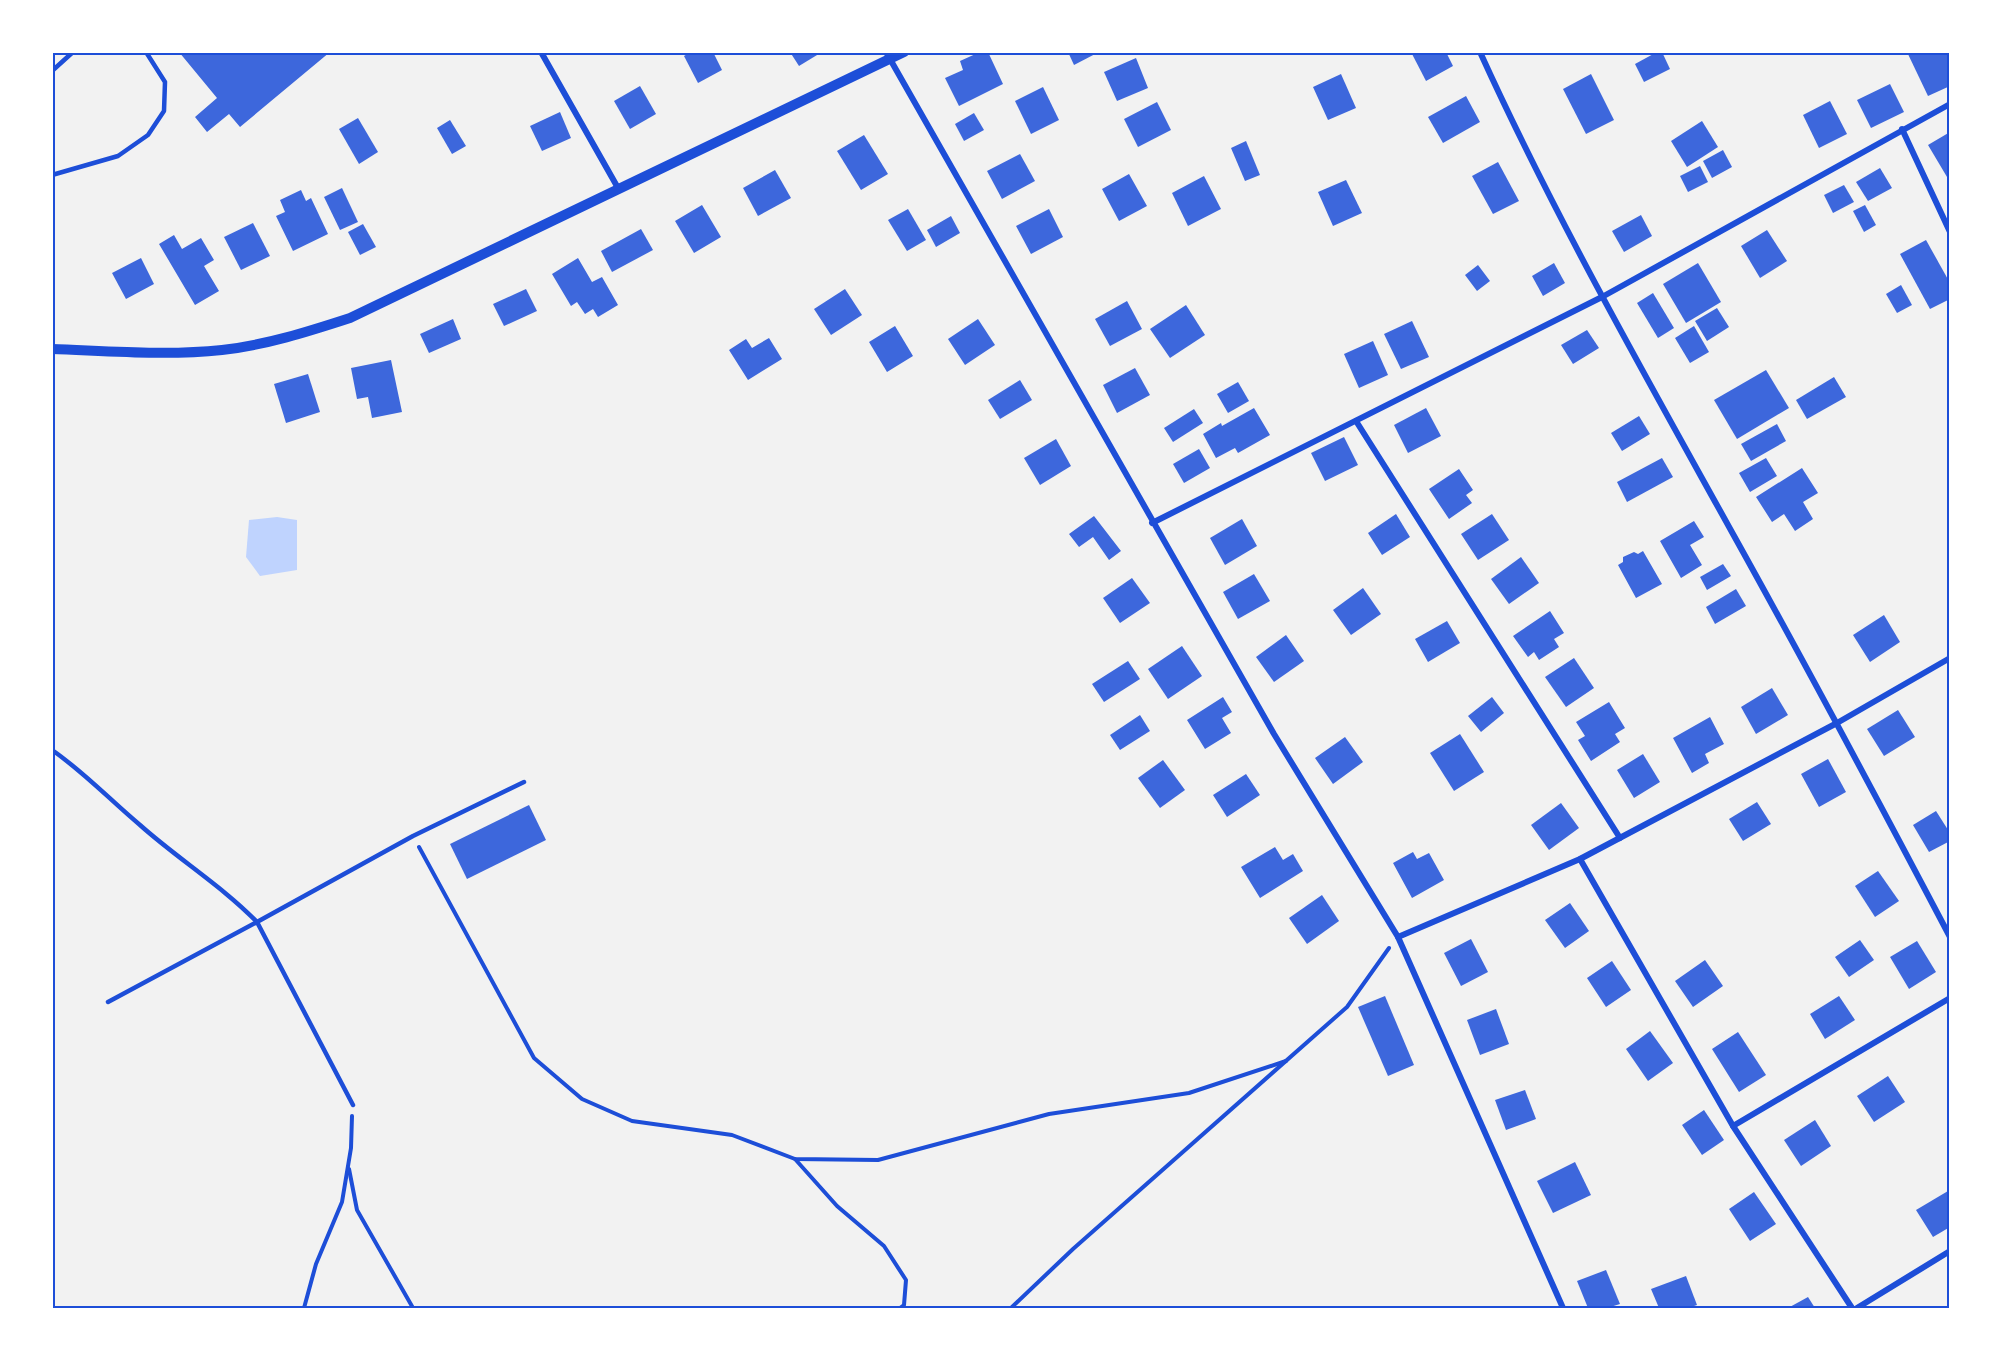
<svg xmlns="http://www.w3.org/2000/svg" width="2002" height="1361" font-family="'Open Sans',sans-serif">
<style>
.water{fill:#bfd3fe}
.building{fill:#3d67dc}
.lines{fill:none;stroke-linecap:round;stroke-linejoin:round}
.path{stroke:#1d4ed8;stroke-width:4}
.service{stroke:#1d4ed8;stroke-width:4.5}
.minor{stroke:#1d4ed8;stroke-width:6}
.tertiary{stroke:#1d4ed8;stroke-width:10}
.neatline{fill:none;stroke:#1d4ed8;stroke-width:2}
</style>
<rect width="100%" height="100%" fill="#f2f2f2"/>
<polygon class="water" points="277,517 297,520 297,570 260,576 246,557 249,520"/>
<g class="building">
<polygon points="179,52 330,52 240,127 229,114 207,132 195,117 217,98"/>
<polygon points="691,52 713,52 722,70 698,83 684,56"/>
<polygon points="790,52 822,52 799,66"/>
<polygon points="980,52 988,52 1003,84 959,106 945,78 963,70 960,61"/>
<polygon points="1068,52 1099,52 1074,65"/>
<polygon points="1411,52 1446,52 1453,66 1426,81"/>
<polygon points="1657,52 1662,52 1670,69 1644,82 1635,64"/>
<polygon points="1907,52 1950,52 1950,86 1928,96"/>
<polygon points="1136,58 1148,88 1117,101 1104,72"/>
<polygon points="1341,74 1356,108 1328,120 1313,87"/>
<polygon points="1591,74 1614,120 1586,134 1563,89"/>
<polygon points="1890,84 1904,112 1871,128 1857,100"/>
<polygon points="640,86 656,114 630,129 614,101"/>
<polygon points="1043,87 1059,120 1031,134 1015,101"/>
<polygon points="1466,96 1480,122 1443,143 1428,117"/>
<polygon points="1830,101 1847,134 1819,148 1803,115"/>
<polygon points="1157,102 1171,130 1138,147 1124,119"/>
<polygon points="560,112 571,138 542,151 530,126"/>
<polygon points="974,113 984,130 964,141 955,124"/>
<polygon points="358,118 378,152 359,164 339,129"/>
<polygon points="450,120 466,146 452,154 437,128"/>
<polygon points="1702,121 1718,147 1687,167 1671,141"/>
<polygon points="1950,132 1950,175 1947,177 1928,145"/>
<polygon points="864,135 888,174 861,190 837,151"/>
<polygon points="1246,141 1260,175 1245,181 1231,148"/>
<polygon points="1723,150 1732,167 1712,178 1703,161"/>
<polygon points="1020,154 1035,181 1002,199 987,171"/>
<polygon points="1498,162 1519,201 1493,214 1472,176"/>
<polygon points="1700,166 1708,182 1688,192 1680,176"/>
<polygon points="1880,168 1892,188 1868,201 1856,182"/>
<polygon points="775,170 791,198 758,216 743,188"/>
<polygon points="1129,174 1147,206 1119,221 1102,189"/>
<polygon points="1204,176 1221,209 1188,226 1172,193"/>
<polygon points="1346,180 1362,213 1333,226 1318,192"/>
<polygon points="1844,185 1854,202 1833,213 1824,195"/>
<polygon points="342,188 358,222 340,230 324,197"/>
<polygon points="301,190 306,201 311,198 328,234 293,251 276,216 285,212 280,200"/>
<polygon points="702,205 721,237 694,253 675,221"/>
<polygon points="1865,205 1876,225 1864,232 1853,211"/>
<polygon points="908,209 926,240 907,251 888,220"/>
<polygon points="1049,209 1063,237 1031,254 1016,226"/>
<polygon points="1641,215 1652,236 1624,252 1612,231"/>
<polygon points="951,216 960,233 936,247 927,230"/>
<polygon points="253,223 270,256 241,270 224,237"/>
<polygon points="363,224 376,247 360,255 348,232"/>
<polygon points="641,229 653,250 612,272 601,251"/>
<polygon points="1767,230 1787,261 1760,278 1741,246"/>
<polygon points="174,235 182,249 201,238 214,260 204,266 219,291 195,305 159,244"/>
<polygon points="1926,240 1950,283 1950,299 1930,309 1900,254"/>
<polygon points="141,258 154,284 126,299 112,273"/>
<polygon points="578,258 592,282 602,277 618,305 598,317 593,309 585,314 577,302 571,306 552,274"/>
<polygon points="1554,263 1565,283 1543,296 1532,276"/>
<polygon points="1698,263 1721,302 1686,323 1663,284"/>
<polygon points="1478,265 1490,281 1477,291 1465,275"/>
<polygon points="1901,285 1912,305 1897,313 1886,294"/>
<polygon points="526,289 537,311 504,326 493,304"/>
<polygon points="845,289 862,315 831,335 814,309"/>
<polygon points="1653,293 1674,328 1658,338 1637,303"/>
<polygon points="1127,301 1142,329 1110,346 1095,319"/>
<polygon points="1186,305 1205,335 1170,358 1150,329"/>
<polygon points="1717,308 1729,327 1707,341 1695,321"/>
<polygon points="453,319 461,339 429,353 420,334"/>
<polygon points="978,319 995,345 965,365 948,339"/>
<polygon points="1412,321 1429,357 1401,369 1384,334"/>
<polygon points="895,326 913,356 887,372 869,342"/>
<polygon points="1694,326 1709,352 1690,363 1675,338"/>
<polygon points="1587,330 1599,348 1573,364 1561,345"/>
<polygon points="769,338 782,359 748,380 729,350 746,339 752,348"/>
<polygon points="1373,341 1388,375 1359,388 1344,354"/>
<polygon points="391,360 402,412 372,418 368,397 357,399 351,368"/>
<polygon points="1135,368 1150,395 1117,413 1103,385"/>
<polygon points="1766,370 1789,408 1737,439 1714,400"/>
<polygon points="308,374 320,412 286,423 274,384"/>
<polygon points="1834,377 1846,397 1807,419 1796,400"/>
<polygon points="1020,380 1032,400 1000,419 988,400"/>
<polygon points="1238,382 1249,401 1228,413 1217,394"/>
<polygon points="1254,408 1270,435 1238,453 1235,448 1216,458 1203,434 1221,423 1222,426"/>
<polygon points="1426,408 1441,436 1408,453 1394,425"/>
<polygon points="1194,409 1203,423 1173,442 1164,428"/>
<polygon points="1639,416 1650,434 1622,451 1611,433"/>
<polygon points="1777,424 1786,441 1751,461 1741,444"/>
<polygon points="1344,437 1358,465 1325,481 1311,453"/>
<polygon points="1056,439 1071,466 1040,485 1024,458"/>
<polygon points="1199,449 1210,468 1184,483 1173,464"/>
<polygon points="1662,458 1673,477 1627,502 1617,482"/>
<polygon points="1766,458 1777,476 1750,492 1739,473"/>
<polygon points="1802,468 1818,493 1803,502 1813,519 1795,531 1784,514 1772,522 1756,497"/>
<polygon points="1459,469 1473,490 1466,495 1472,503 1449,519 1429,489"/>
<polygon points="1396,514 1410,537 1382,555 1368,533"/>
<polygon points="1492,514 1509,540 1478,560 1461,534"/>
<polygon points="1094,516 1121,551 1109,560 1093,537 1079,547 1069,534"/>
<polygon points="1242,519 1257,546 1225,565 1210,538"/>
<polygon points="1694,521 1704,537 1690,545 1702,565 1681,578 1660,541"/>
<polygon points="1643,551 1662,584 1636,598 1618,565 1623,562 1623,557 1634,552 1638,554"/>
<polygon points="1521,557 1539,583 1509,604 1491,579"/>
<polygon points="1723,564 1731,576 1707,590 1700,577"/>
<polygon points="1254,574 1270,601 1238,619 1223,592"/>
<polygon points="1132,578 1150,603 1120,623 1103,598"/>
<polygon points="1363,588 1381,614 1351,635 1333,610"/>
<polygon points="1736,589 1746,606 1715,624 1706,607"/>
<polygon points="1550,611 1564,633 1554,639 1559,647 1539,660 1534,652 1528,657 1513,636"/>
<polygon points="1884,615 1900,642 1870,662 1853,635"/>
<polygon points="1447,621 1460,643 1428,662 1415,639"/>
<polygon points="1286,635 1304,661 1274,682 1256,657"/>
<polygon points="1182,646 1202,676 1168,699 1148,669"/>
<polygon points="1574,658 1594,688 1566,707 1545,677"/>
<polygon points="1128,661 1140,679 1104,702 1092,684"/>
<polygon points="1772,688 1788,715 1756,734 1741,707"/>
<polygon points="1223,697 1232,712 1222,718 1231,733 1205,749 1187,720"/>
<polygon points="1492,697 1504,713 1481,732 1468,716"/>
<polygon points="1609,702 1625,728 1615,734 1620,742 1591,761 1578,740 1585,736 1576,722"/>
<polygon points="1898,710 1915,737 1884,756 1867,729"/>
<polygon points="1140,715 1150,731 1120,750 1110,735"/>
<polygon points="1710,717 1724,744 1705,754 1709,763 1692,773 1673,738"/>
<polygon points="1460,734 1484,772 1454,791 1430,753"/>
<polygon points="1345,737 1363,762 1333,784 1315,758"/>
<polygon points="1643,754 1660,782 1634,798 1617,770"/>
<polygon points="1828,759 1846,792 1819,807 1801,774"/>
<polygon points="1163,760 1185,790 1160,808 1138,778"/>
<polygon points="1246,774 1260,795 1227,817 1213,795"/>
<polygon points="1757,802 1771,824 1743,841 1729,819"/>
<polygon points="1561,803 1579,828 1549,850 1531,825"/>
<polygon points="529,805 546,840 467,879 450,844"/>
<polygon points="1936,811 1950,833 1950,841 1929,852 1913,825"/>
<polygon points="1275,847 1283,860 1293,854 1303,871 1260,898 1241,867"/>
<polygon points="1413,852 1417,859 1429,853 1444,880 1412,898 1393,863"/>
<polygon points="1878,871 1899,901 1875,917 1855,886"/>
<polygon points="1322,895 1339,921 1307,944 1289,918"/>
<polygon points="1570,903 1589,931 1565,948 1545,920"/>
<polygon points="1471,939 1488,972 1461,986 1444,953"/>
<polygon points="1860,940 1874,960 1849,977 1835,957"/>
<polygon points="1917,941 1936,972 1909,989 1890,957"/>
<polygon points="1705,960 1723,986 1693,1007 1675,981"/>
<polygon points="1612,961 1631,990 1606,1007 1587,978"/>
<polygon points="1385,996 1414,1065 1388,1076 1358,1007"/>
<polygon points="1839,996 1855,1020 1825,1039 1810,1014"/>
<polygon points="1496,1009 1509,1044 1480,1055 1467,1020"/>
<polygon points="1650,1031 1673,1063 1648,1081 1626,1049"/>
<polygon points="1738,1032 1766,1075 1739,1092 1712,1049"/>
<polygon points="1888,1076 1905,1102 1874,1122 1857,1096"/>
<polygon points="1525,1090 1536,1119 1506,1130 1495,1100"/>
<polygon points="1704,1110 1724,1140 1702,1155 1682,1125"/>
<polygon points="1815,1120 1831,1146 1801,1166 1784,1140"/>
<polygon points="1575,1162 1591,1195 1553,1213 1537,1181"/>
<polygon points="1948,1191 1950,1194 1950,1227 1933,1237 1916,1210"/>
<polygon points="1754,1192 1776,1224 1750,1241 1729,1209"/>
<polygon points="1606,1270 1620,1304 1607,1308 1588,1308 1577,1281"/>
<polygon points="1686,1276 1697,1305 1688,1308 1659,1308 1651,1289"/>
<polygon points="1808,1297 1815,1308 1788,1308"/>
</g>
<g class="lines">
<g class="path">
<polyline points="419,847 534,1058 582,1099 632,1121 732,1135 795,1159 878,1160 1049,1114 1189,1093 1286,1061"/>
<polyline points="795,1159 837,1206 884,1246 906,1280 904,1305 900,1308"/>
<polyline points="349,1169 357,1210 413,1308"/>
<polyline points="304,1308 316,1264 342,1202 351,1148 352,1116"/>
<polyline points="1011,1308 1073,1249 1347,1007 1389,948"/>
</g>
<g class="service">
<polyline points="52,71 73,52"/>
<polyline points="52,175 118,156 148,135 164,111 165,82 146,52"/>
<path d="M52,750C84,772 110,800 140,825C178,859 222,886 257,922L413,836L524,782"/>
<polyline points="108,1002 257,922 353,1105"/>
</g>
<g class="minor">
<polyline points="541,52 618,188"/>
<polyline points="886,52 1274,734 1398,937 1563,1308"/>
<path d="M1480,52C1555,217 1645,375 1733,534C1807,667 1879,802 1950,937"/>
<polyline points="1902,129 1950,232"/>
<polyline points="1356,421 1620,838"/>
<polyline points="1152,523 1602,297 1950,104"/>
<polyline points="1580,859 1733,1126 1852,1308"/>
<polyline points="1398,937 1580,859 1837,723 1950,658"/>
<polyline points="1733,1126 1950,998"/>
<polyline points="1857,1308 1950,1251"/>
</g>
<path class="tertiary" d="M52,349C108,351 166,356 222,350C266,345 307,332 350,318L904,52"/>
</g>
<rect width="2002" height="1361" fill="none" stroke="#ffffff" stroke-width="108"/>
<rect x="54" y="54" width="1894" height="1253" class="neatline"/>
</svg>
